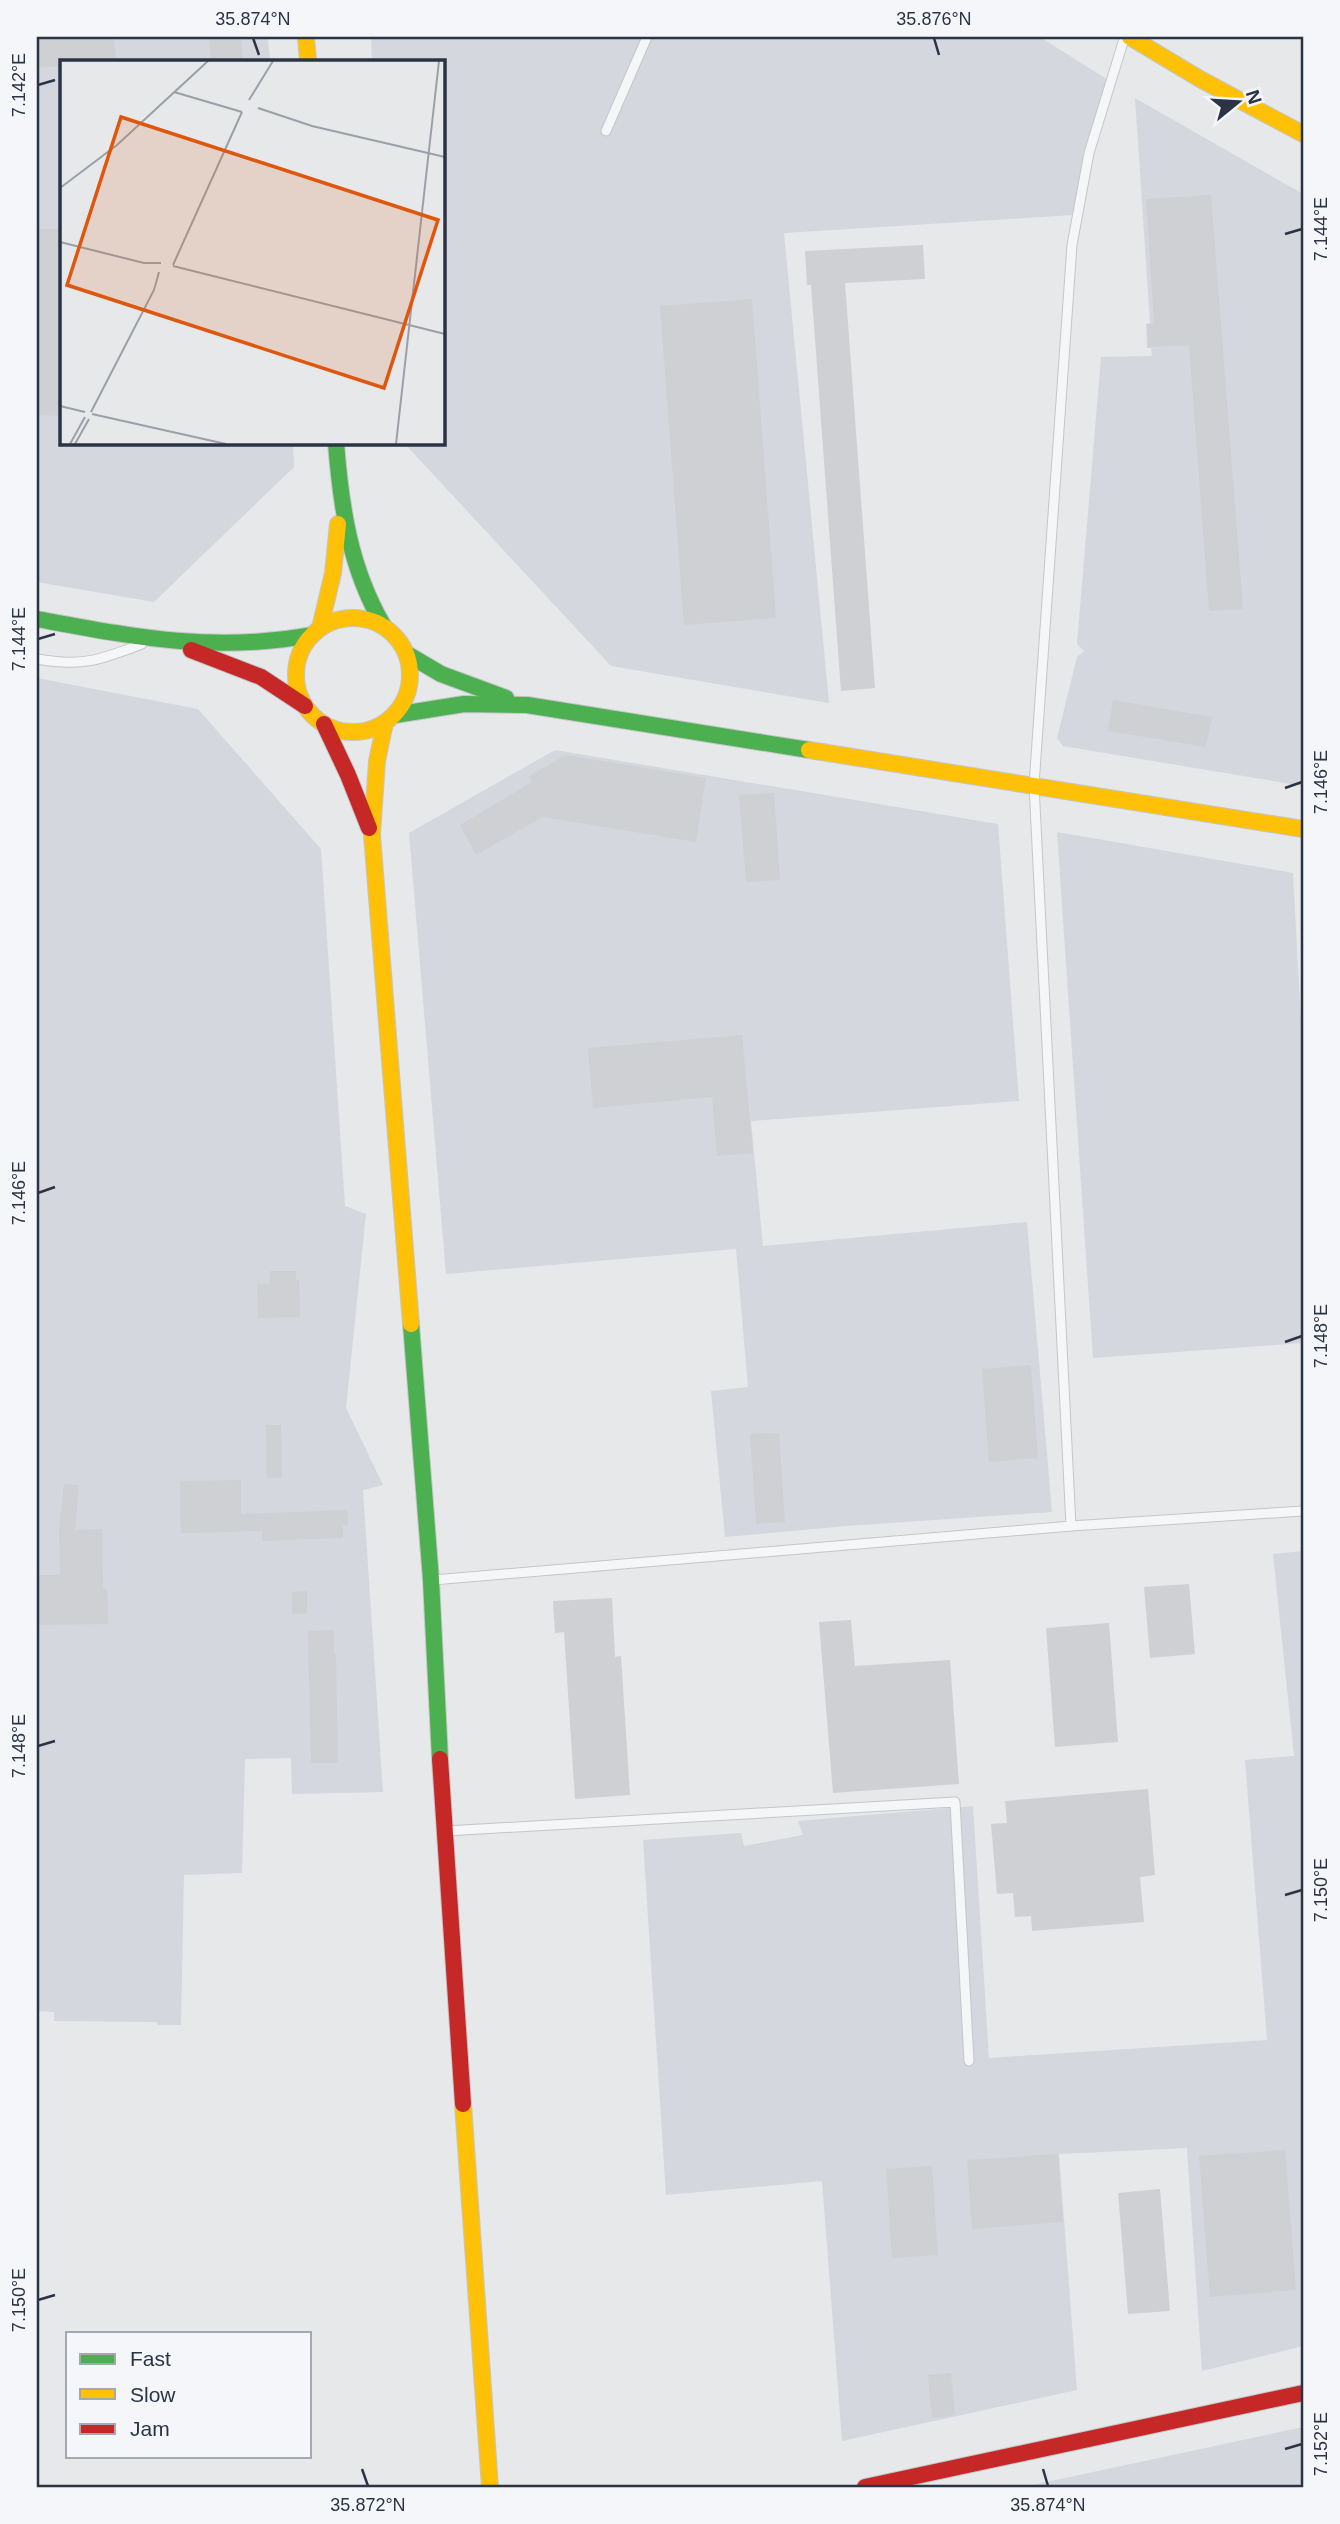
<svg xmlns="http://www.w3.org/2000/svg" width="1340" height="2524" font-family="Arial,sans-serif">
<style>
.built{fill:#d4d7dd}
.building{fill:#ced0d3}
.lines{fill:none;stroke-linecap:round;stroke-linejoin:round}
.lane-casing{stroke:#c4c6c8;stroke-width:11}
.fast-casing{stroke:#c4c6c8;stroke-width:18}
.slow-casing{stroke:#c4c6c8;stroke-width:18}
.jam-casing{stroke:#c4c6c8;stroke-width:18}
.lane{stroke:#f5f6f7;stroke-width:9}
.fast{stroke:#4caf50;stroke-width:16}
.slow{stroke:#ffc107;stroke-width:16}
.jam{stroke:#c62828;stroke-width:16}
.ticks{fill:none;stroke:#2b3445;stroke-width:2.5}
.inset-road{fill:none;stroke:#9ba0a8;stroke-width:2}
.view{fill:#df570f;fill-opacity:0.15;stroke:#df570f;stroke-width:3.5}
.inset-edge{fill:none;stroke:#2b3445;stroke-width:3.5}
.neatline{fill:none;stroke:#2b3445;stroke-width:2.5}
.ticks-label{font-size:18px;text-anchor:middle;fill:#2b3445}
</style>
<rect width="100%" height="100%" fill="#e6e8ea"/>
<g class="built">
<polygon points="37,37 268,37 270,61 61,61 61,443 293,443 294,467 154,602 37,582"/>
<polygon points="371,37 1040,37 1108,80 1086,153 1074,215 784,233 829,703 611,666 404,443 443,443 443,61 372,61"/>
<polygon points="1135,98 1303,194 1303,786 1063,746 1057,738 1077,657 1084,651 1077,644 1101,357 1152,356 1151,348 1147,348 1146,324 1150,323"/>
<polygon points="37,678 198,709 321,849 345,1206 366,1214 346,1408 383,1485 363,1490 383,1792 292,1794 291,1758 245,1759 242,1873 184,1875 181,2025 157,2025 157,2022 54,2021 54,2012 37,2011"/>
<polygon points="555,750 998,824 1019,1101 751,1121 763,1246 1027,1222 1052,1512 846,1526 725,1537 711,1391 748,1387 736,1249 446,1274 409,833"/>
<polygon points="1057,832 1293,873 1303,1060 1303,1343 1093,1358"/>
<polygon points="1303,1551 1303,2346 1202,2371 1187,2148 1059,2154 1077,2390 842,2441 822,2181 666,2195 643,1840 741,1833 744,1846 803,1835 798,1821 973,1806 989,2058 1267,2040 1245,1760 1294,1756 1273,1554"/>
<polygon points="1303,2427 1303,2487 1023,2487"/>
</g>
<g class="building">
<polygon points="37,37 114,37 116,61 61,61 61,66 37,68"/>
<polygon points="209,37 241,37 243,61 211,61"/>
<polygon points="1211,195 1243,609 1209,611 1189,345 1148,347 1147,324 1154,324 1146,199"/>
<polygon points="39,229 61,229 61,416 37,415"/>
<polygon points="923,245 925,279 845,283 875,688 841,691 811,285 807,285 805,251"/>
<polygon points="752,299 776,618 684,625 660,306"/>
<polygon points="1113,700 1212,717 1206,747 1108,731"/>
<polygon points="566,755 706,778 696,842 543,817 476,855 460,825 532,782 529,776"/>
<polygon points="774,793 780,880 746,882 739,795"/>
<polygon points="742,1035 753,1153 717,1156 712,1097 593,1108 588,1048"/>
<polygon points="270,1271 296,1271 296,1280 299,1280 300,1317 258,1318 257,1284 270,1284"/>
<polygon points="1031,1365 1038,1458 989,1462 982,1369"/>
<polygon points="266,1425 281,1425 282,1478 267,1478"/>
<polygon points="779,1433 785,1522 756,1524 750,1434"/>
<polygon points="241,1480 241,1514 347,1510 348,1525 343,1525 343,1538 262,1541 262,1531 181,1533 180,1481"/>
<polygon points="64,1484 79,1485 75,1530 102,1529 103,1589 107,1589 108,1624 37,1625 37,1575 60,1575 59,1530"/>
<polygon points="1189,1584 1195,1654 1150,1658 1144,1587"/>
<polygon points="307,1591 307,1614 292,1614 292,1592"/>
<polygon points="612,1598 615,1657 621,1656 630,1795 575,1799 564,1632 555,1633 553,1601"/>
<polygon points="851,1620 855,1666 950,1660 959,1784 833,1793 819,1622"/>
<polygon points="1109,1623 1118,1742 1055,1747 1046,1628"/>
<polygon points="334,1630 334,1654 336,1654 338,1763 311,1763 308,1631"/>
<polygon points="1148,1789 1155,1875 1140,1877 1144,1922 1032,1931 1031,1916 1015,1917 1013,1893 997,1894 991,1824 1007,1823 1005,1801"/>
<polygon points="1285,2150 1296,2290 1210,2297 1199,2156"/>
<polygon points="1058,2154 1063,2222 972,2229 967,2160"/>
<polygon points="932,2166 938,2255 892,2258 886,2169"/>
<polygon points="1160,2189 1170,2311 1128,2314 1118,2193"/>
<polygon points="951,2373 955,2415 932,2418 928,2375"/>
</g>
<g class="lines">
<defs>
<g id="lane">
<polyline points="606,131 647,37"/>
<path d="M37,659C82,667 100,660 142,644"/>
<polyline points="1071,1526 1034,785 1072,245 1089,153 1124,39"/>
<polyline points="433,1580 1071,1526 1303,1511"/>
<polyline points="446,1831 955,1802 969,2061"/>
</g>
<g id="fast">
<path d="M336,443C341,508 350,568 383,625"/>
<path d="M37,619C135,637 212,653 312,635"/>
<polyline points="407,654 441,674 506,698"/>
<polyline points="395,715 464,704 527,705 809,750"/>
<polyline points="411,1324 431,1580 440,1759"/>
</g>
<g id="slow">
<polyline points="306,37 308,61"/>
<polyline points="1130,37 1200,79 1303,134"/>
<circle cx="353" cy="675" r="57"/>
<polyline points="320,628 333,573 338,524"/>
<polyline points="385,723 377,761 372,835 411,1324"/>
<polyline points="809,750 1303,829"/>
<polyline points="463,2104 490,2487"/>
</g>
<g id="jam">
<polyline points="191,650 261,677 305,706"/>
<polyline points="324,724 348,775 369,828"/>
<polyline points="440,1759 463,2104"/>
<polyline points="865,2487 1303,2393"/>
</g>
</defs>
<use href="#lane" class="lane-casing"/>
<use href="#fast" class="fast-casing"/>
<use href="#slow" class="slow-casing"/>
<use href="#jam" class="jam-casing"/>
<use href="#lane" class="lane"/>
<use href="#fast" class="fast"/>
<use href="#slow" class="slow"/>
<use href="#jam" class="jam"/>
</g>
<path class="ticks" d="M253,38L259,55M934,38L939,55M38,85L55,80M1285,234L1302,229M38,639L55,634M1285,788L1302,782M38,1193L55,1187M1285,1342L1302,1336M38,1746L55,1741M1285,1895L1302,1890M38,2300L55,2295M1285,2449L1302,2444M362,2469L368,2486M1043,2469L1048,2486"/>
<g transform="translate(60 60)">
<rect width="385" height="385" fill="#e6e8ea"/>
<path class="inset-road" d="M114,32L182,52M189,40L213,1M198,48L252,66L385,97M0,128L57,85L148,1M0,182L84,203H101M113,205L182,52M113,206L385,274M0,346L25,352M31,352L94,230L99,212M32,354L166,384M10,384L25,357M15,384L29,359M336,384L379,1"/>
<path class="view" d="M61,57L378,160L324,328L7,225Z"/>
<rect width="385" height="385" class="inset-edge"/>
</g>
<rect width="1340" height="2524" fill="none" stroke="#f4f6f9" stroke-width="77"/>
<rect x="66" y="2332" width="245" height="126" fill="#f4f6f9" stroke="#a4a8b1" stroke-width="2"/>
<rect x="80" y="2354" width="35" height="10" fill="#4caf50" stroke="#a4a8b1" stroke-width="2"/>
<text x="130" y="2366" font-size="21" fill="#2b3445">Fast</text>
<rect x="80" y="2389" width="35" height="10" fill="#ffc107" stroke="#a4a8b1" stroke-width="2"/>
<text x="130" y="2402" font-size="21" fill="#2b3445">Slow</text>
<rect x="80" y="2424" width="35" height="10" fill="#c62828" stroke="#a4a8b1" stroke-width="2"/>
<text x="130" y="2436" font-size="21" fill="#2b3445">Jam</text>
<g transform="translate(1238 102) rotate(72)" stroke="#f4f6f9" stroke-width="5" paint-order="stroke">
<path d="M0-5L12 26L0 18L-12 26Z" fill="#2b3445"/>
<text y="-10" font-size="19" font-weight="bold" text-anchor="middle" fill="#2b3445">N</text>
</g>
<rect x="38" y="38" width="1264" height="2448" class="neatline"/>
<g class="ticks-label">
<text x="253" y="25">35.874°N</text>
<text x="934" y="25">35.876°N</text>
<text transform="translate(19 85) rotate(-90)" y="6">7.142°E</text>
<text transform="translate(1321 229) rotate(-90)" y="6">7.144°E</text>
<text transform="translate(19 639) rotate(-90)" y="6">7.144°E</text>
<text transform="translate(1321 782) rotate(-90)" y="6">7.146°E</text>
<text transform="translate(19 1193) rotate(-90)" y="6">7.146°E</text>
<text transform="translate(1321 1336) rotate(-90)" y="6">7.148°E</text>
<text transform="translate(19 1746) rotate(-90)" y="6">7.148°E</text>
<text transform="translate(1321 1890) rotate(-90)" y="6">7.150°E</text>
<text transform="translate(19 2300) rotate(-90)" y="6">7.150°E</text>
<text transform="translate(1321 2444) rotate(-90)" y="6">7.152°E</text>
<text x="368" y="2511">35.872°N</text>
<text x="1048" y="2511">35.874°N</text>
</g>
</svg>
